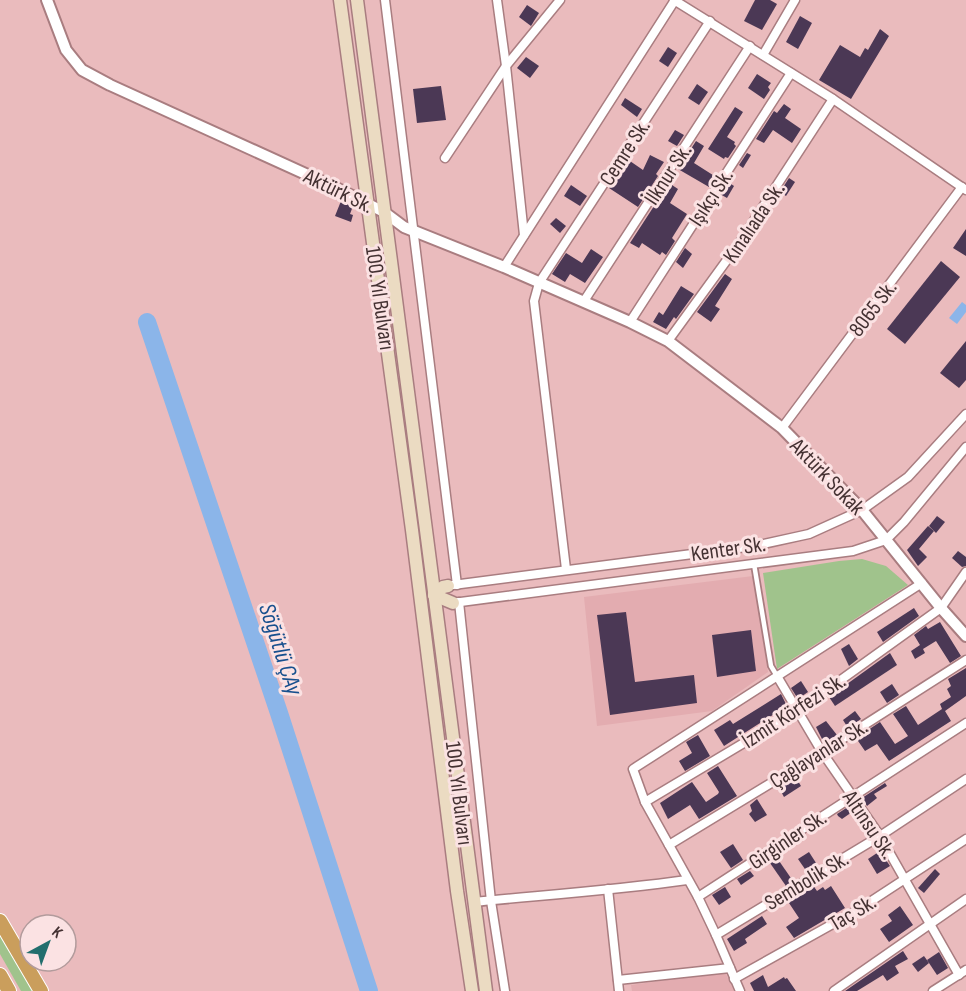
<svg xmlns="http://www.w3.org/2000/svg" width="966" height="991" font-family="'Sofia Sans Condensed',sans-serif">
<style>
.built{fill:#e3acb0}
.green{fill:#a0c38c}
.water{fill:#8bb5e9}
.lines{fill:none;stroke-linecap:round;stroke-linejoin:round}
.river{stroke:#8bb5e9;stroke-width:18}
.building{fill:#4b3855}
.service-casing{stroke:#a97d80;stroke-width:8}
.minor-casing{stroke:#a97d80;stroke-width:11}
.tertiary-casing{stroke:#a97d80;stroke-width:14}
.secondary-casing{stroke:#a97d80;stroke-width:15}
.trunk-casing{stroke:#fff;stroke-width:16}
.service{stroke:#fff;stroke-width:4.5}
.minor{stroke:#fff;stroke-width:8}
.tertiary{stroke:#fff;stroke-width:10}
.secondary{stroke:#ebdbc2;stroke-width:12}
.trunk{stroke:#ca9e5c;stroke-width:14}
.labels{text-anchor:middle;stroke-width:6;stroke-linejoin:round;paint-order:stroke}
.street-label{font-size:22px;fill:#443132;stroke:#fbe2e3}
.water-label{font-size:24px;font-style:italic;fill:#18508e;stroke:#fbe2e3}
</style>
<rect width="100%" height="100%" fill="#eabbbd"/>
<g class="built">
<polygon points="753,576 768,672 712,711 597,726 584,597"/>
<polygon points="725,972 734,991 632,991 631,985"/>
</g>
<g class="green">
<polygon points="862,559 886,566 908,585 777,669 763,573 839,561"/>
<polygon points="0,933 33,991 21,991 0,954"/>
</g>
<polygon class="water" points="962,302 966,305 966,312 957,324 949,318"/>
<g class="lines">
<polyline class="river" points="147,322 279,713 369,991"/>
</g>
<g class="building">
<polygon points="755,0 770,0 777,4 762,30 744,21"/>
<polygon points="527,5 539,13 531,26 519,17"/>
<polygon points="800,16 812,23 798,49 786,42"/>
<polygon points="880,29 889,36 851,99 819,80 840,45 860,57 865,48 868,50"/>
<polygon points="668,47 677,53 668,67 659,61"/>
<polygon points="526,57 539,66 530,78 517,68"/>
<polygon points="757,74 771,83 768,87 770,90 764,99 748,88"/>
<polygon points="697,84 708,92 699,105 688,98"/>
<polygon points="441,86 446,120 417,123 413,89"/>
<polygon points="625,98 642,109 637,117 621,105"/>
<polygon points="784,104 791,109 785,118 801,129 792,143 773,130 764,143 756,139 774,111 777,113"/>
<polygon points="735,107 743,112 727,137 735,142 734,144 736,146 728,158 725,157 724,159 708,149"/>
<polygon points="675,130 684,135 677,146 668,141"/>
<polygon points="696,141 704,146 694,163 716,177 709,187 678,169"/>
<polygon points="747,153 751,155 743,168 739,165"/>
<polygon points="650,155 664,162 656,174 658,176 638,207 609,188 627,159 643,170"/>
<polygon points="789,178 795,182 786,196 780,192"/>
<polygon points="728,182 734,186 727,198 720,194"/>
<polygon points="669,183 678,189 670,203 687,214 672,238 675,241 666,255 662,252 660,255 642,243 639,248 630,243"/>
<polygon points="571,185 587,196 580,206 564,196"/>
<polygon points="341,201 353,206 350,214 353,215 351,222 335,216"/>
<polygon points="556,218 566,226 560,233 550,224"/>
<polygon points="966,229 966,256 953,248"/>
<polygon points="685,248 692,254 683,268 676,262"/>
<polygon points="591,249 603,257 585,283 570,274 565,282 552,274 566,253 582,263"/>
<polygon points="941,261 960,277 905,344 887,329"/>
<polygon points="725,274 732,279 715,306 720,309 711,322 697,312"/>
<polygon points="681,286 694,294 676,319 674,317 666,329 653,322 659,312 663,315"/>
<polygon points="966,341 966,380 959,388 940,373"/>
<polygon points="937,516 945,522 936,533 929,526"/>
<polygon points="928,526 934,531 919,549 927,557 918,566 907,550"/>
<polygon points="958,551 966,557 966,566 962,567 952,558"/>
<polygon points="914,608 919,616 883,642 877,632"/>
<polygon points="626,612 635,682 694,675 697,703 610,715 597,615"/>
<polygon points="940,622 961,656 950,663 936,641 923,649 925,653 915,659 911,651 920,645 914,635 926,626 928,629"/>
<polygon points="751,630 756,671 717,677 712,635"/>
<polygon points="849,644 858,659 849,666 841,649"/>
<polygon points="890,653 897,665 835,706 829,697"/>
<polygon points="966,668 966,696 945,711 951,721 889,761 877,744 865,751 856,738 880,722 895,744 908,736 893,714 906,706 918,725 942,709 940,704 951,697 947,689 951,686 948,679"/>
<polygon points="801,681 808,692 798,699 791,688"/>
<polygon points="892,684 899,695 887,703 880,692"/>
<polygon points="781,694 787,706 724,746 714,730 730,720 733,724"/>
<polygon points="855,711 861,719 848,728 843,720"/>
<polygon points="826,721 837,735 824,743 816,727"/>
<polygon points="698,735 710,756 685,771 679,761 692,753 686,742"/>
<polygon points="718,766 737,796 699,819 690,805 668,819 660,803 692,782 706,802 718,794 719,792 707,773"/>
<polygon points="795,776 801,786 784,797 778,786"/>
<polygon points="885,783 887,786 874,794 877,798 867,806 862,798"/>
<polygon points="757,799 767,815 755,822 749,814 752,811 750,805"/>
<polygon points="851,805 855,810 842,819 838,816 837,814"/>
<polygon points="733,844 743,860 731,868 720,852"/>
<polygon points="880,851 890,866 877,874 868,859"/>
<polygon points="809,852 818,866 807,872 798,859"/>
<polygon points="777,858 793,881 786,886 770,863"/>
<polygon points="935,869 940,874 924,893 918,888"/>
<polygon points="750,871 754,876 741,885 737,879"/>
<polygon points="812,884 817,891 823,887 825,890 831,886 845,908 794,938 786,927 799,918 787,900"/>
<polygon points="725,887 731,897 719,905 712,895"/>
<polygon points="900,906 913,925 889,942 880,929 892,921 888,915"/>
<polygon points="762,916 767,924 745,939 747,943 734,951 727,939"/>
<polygon points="903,951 908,959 895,966 899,973 887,981 883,975 857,991 845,991"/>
<polygon points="939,952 948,968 937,975 927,960"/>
<polygon points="924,956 929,963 918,972 912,964"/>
<polygon points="763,975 768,987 784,977 785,979 787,978 796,991 754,991 750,983"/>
</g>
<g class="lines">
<defs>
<polyline id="service" points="754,564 771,666 777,676"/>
<g id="minor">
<polyline points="385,0 457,585"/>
<polyline points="497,0 506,66 524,235"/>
<polyline points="674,0 833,99 966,190"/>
<polyline points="763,55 795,0"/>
<polyline points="445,158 506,66 560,0"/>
<polyline points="504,267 675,0"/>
<polyline points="584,301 750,46"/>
<polyline points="630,322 791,73"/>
<polyline points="668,341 740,242 833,99"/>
<polyline points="782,428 962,187"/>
<polyline points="566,569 534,301 539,283 710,21"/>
<polyline points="453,585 754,546 809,534 862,510 908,477 966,414"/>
<polyline points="459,602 491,901 505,991"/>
<polyline points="453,603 853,551 886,540 904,522 966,447"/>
<polyline points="777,676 822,752 880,836 959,975"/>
<polyline points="645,802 633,769 922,583"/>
<polyline points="669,845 822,752 966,660"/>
<polyline points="608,889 619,991"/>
<polyline points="698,897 966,723"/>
<path d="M474,902C545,895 617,890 687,880"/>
<polyline points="716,935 698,897 645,802 799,710 941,608 966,572"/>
<polyline points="734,979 856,911 966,839"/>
<polyline points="618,980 730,968"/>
<polyline points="740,991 716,935 880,836 966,779"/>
<polyline points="834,991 966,899"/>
<polyline points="933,991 966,970"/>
</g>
<polyline id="tertiary" points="47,0 66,50 82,70 110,85 332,186 384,212 404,227 504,267 630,322 668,341 782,428 862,510 941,608 966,636"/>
<g id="secondary">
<polyline points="340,0 412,530 457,891 472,991"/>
<polyline points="357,0 486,991"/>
<polyline points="434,595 453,603"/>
<polyline points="434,595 443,587 448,586"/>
</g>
<g id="trunk">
<polyline points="0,921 41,991"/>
<polyline points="0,975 9,991"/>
</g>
</defs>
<use href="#service" class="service-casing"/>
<use href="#minor" class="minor-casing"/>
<use href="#tertiary" class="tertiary-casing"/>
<use href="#secondary" class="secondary-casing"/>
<use href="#trunk" class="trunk-casing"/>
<use href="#service" class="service"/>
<use href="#minor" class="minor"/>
<use href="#tertiary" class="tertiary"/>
<use href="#secondary" class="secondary"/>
<use href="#trunk" class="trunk"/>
</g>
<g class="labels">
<g class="street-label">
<text transform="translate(624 152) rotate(-57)" y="8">Cemre Sk.</text>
<text transform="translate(667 174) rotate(-57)" y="8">İlknur Sk.</text>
<text transform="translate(339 190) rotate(26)" y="8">Aktürk Sk.</text>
<text transform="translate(710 197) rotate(-57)" y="8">Işıkçı Sk.</text>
<text transform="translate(753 222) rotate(-56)" y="8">Kınalıada Sk.</text>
<text transform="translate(381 298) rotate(82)" y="8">100. Yıl Bulvarı</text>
<text transform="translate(872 308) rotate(-53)" y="8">8065 Sk.</text>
<text transform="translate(828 476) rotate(46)" y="8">Aktürk Sokak</text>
<text transform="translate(728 548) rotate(-8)" y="8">Kenter Sk.</text>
<text transform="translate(793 710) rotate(-33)" y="8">İzmit Körfezi Sk.</text>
<text transform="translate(818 753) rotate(-32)" y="8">Çağlayanlar Sk.</text>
<text transform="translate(460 793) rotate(83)" y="8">100. Yıl Bulvarı</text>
<text transform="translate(870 824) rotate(56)" y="8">Altınsu Sk.</text>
<text transform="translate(787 839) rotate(-34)" y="8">Girginler Sk.</text>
<text transform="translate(806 880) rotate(-31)" y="8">Sembolik Sk.</text>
<text transform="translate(852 912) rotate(-31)" y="8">Taç Sk.</text>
</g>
<g class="water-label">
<text transform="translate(281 649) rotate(72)" y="8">Söğütlü ÇAy</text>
</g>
</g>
<g transform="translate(48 943) rotate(41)"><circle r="28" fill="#fbe2e3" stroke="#b29b9c" stroke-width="1.5"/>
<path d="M0-4.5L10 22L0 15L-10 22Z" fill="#226e6d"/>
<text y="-9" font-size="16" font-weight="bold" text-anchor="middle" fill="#443132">K</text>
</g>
</svg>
